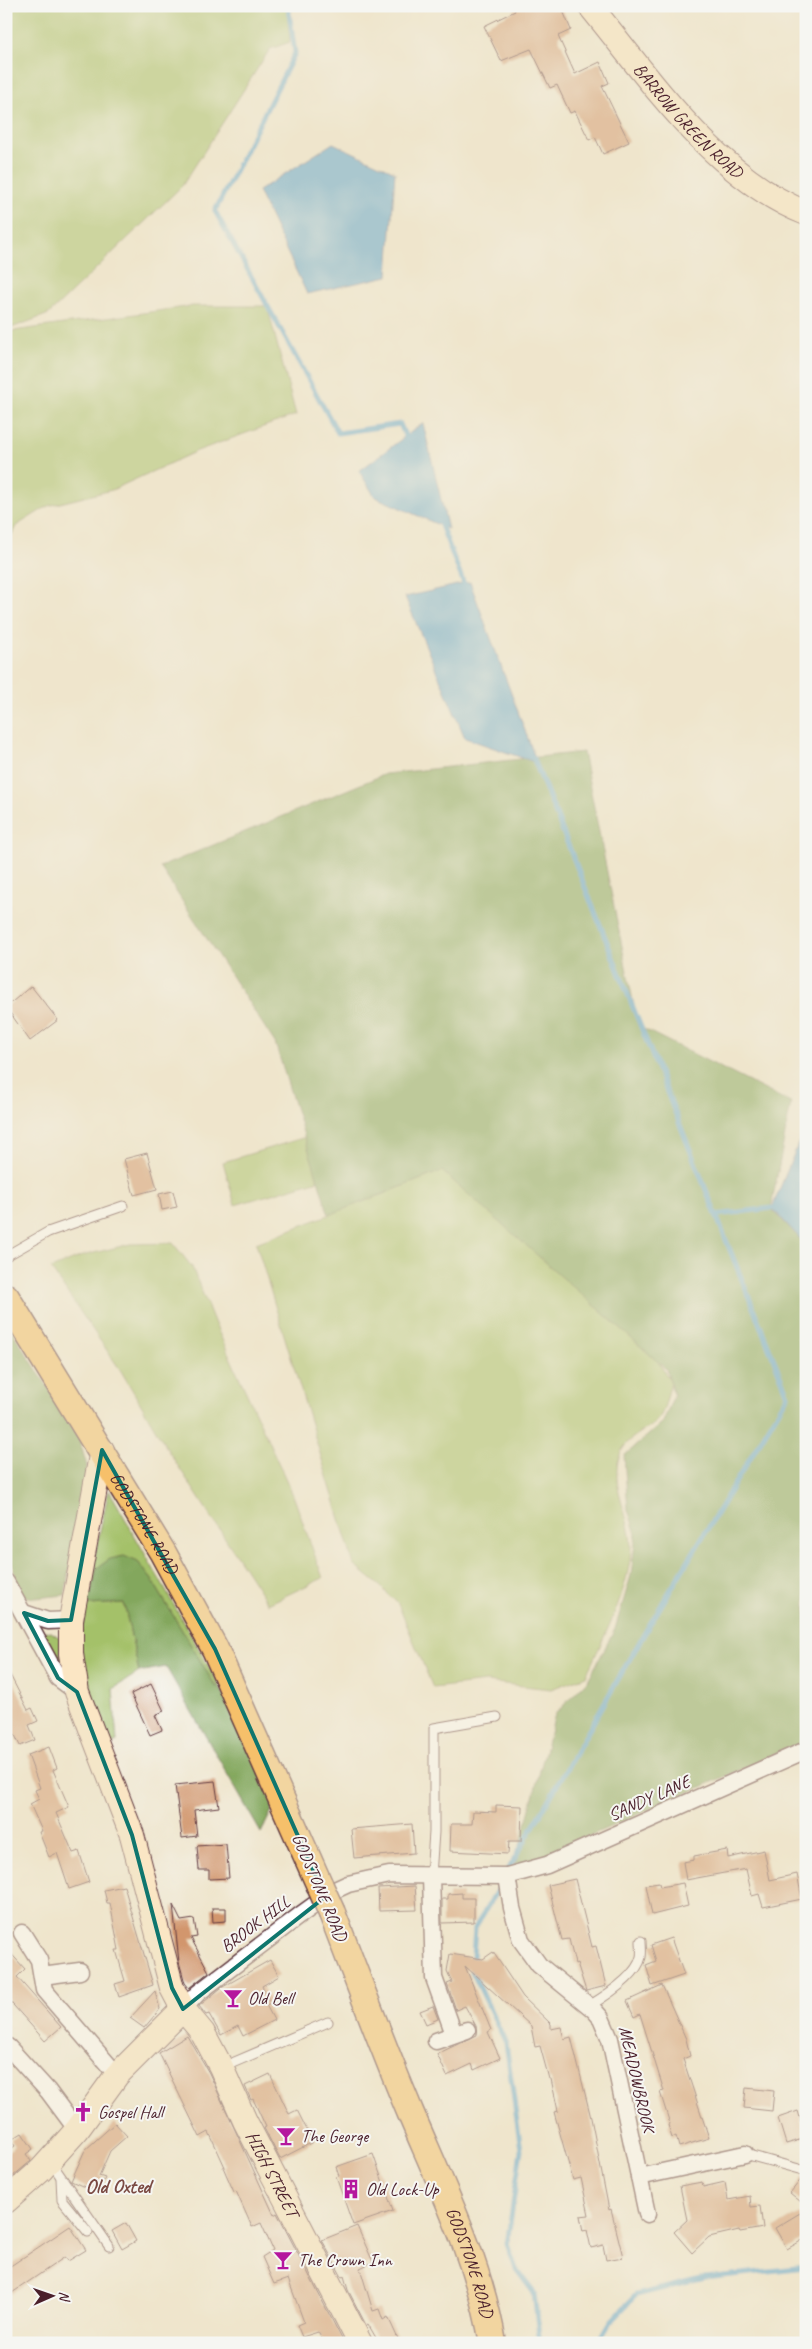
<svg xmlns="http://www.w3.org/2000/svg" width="812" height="2349" font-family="Caveat,sans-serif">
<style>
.green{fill:#a4c169;stroke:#77704a}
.forest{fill:#83a75d;stroke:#666344}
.water{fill:#58a3d0;stroke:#51617e}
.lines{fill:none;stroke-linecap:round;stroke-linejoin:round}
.stream{stroke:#58a3d0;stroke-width:5}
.building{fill:#d2966d}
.lane-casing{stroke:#633d43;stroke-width:11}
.street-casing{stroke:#633d43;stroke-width:19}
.secondary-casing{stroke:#633d43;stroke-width:26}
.primary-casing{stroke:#633d43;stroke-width:29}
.lane{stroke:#fff;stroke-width:9}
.street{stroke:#fff;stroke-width:16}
.secondary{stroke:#fbe6c4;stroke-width:24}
.primary{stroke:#f6c06b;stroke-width:26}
.primary-bridge-casing{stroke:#633d43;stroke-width:29;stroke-linecap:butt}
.primary-bridge{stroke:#f6c06b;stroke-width:26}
.marked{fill:none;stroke:#0f766e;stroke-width:4;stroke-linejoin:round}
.labels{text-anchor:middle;stroke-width:4;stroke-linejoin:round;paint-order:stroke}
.street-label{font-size:18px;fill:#4a1f2b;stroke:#f6f6f2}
.poi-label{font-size:18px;fill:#4a1f2b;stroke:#f6f6f2;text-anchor:start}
.quarter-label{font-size:20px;font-weight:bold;fill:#7a4942;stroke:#f6f6f2}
</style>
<rect width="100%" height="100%" fill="#f6f6f2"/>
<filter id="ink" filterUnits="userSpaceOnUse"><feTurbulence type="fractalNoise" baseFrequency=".02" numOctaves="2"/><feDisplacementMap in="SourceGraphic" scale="10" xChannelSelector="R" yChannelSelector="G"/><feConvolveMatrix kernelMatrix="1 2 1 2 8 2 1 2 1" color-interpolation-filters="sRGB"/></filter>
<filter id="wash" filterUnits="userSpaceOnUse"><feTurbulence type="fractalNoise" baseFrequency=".0096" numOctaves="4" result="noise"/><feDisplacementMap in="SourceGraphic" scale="20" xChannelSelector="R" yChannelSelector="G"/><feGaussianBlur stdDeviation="1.12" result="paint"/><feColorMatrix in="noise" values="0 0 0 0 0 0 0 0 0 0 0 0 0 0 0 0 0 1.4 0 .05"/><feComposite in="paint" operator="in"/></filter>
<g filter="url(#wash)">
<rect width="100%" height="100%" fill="#efe5cc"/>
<g class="green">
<polygon points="6,6 287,6 290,42 270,49 182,186 49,314 6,330"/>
<polygon points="193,306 267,306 296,415 197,451 112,490 48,506 16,526 6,547 6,332"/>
<polygon points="306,1137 319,1180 235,1205 223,1162"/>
<path d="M442,1171L640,1334L671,1382C668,1392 666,1406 661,1415C652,1432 624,1433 618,1461C613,1490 626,1508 630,1535C637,1576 603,1638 586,1676L551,1689L486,1682L433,1688L398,1604L380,1586L354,1565L256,1243Z"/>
<polygon points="173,1243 192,1267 215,1324 293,1495 323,1578 268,1604 169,1452 121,1371 51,1269 82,1256 130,1244"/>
<polygon points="109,1490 219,1685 216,1688 152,1580 138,1562 89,1605 124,1603 139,1672 113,1689 117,1742 108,1746 85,1679 81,1645 84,1604"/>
<polygon points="45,1631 51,1632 60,1638 62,1667 59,1667 42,1635"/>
</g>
<g class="forest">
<polygon points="583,752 638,1026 791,1103 771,1208 806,1245 806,1741 514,1869 555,1714 588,1680 615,1629 631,1575 636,1534 628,1510 624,1456 663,1422 674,1395 666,1369 442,1171 329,1215 275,1043 160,867 385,774"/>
<polygon points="6,1322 77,1432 87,1466 65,1595 36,1598 21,1596 6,1543"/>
<polygon points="124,1556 138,1562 152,1580 216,1687 219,1685 277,1800 261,1833 166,1667 139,1672 124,1603 88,1605 97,1568 110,1559"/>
</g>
<g class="water">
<polygon points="333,143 395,172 388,276 307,294 258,191"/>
<polygon points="423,423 448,529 375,497 359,471"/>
<polygon points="470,582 537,763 465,738 405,597"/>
<polygon points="806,1124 806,1245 772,1208"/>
</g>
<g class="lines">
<g class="stream">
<polyline points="288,6 295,53 215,211 338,433 400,424 408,442"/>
<polyline points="439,520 466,589"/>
<polyline points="716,1215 772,1208"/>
<polyline points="507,1872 647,1629 788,1395 533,757"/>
<polyline points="503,1880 475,1928 472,1971 506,2043 521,2150 507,2244 516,2269 534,2293 540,2343"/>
<polyline points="554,2341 572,2340 575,2343"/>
<polyline points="598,2343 611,2321 636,2295 705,2278 806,2267"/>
</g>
</g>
<g id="blocks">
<g class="building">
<polygon points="513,6 561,6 571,30 558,36 575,74 600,62 609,83 602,86 629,142 603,154 595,137 589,140 575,111 570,113 557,85 550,88 531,49 501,61 484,26 515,11"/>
<polygon points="31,986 58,1020 30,1041 6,1007"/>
<polygon points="147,1153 157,1189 134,1195 124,1159"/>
<polygon points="173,1191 177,1207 162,1210 159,1194"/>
<polygon points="6,1667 28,1710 32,1708 38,1721 29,1725 35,1740 20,1746 15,1735 6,1738"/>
<polygon points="151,1684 164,1711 155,1715 162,1730 150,1735 131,1694"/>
<polygon points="49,1747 57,1768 53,1770 69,1807 56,1813 73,1853 79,1851 89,1882 69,1889 57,1853 49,1857 39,1832 42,1831 30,1804 39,1799 35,1790 40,1788 28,1755"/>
<polygon points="215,1781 219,1807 194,1810 197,1836 182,1838 175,1785"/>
<polygon points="496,1805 522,1806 521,1841 509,1841 508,1854 450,1851 451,1824 472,1824 473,1811 496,1812"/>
<polygon points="412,1824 414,1853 354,1858 351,1829"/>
<polygon points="226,1844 229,1878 209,1879 209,1870 199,1870 197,1846"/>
<polygon points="727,1850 728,1858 764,1850 770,1880 797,1874 802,1899 763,1907 759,1894 752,1896 746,1869 686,1880 683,1862 694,1860 694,1856"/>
<polygon points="575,1879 592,1947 596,1946 606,1986 586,1991 577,1963 575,1964 569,1939 562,1940 548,1885"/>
<polygon points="659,1883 660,1887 683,1883 688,1906 652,1915 646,1885"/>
<polygon points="124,1886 153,1985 119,1997 115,1984 125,1981 116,1950 119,1950 110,1903 107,1903 104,1890"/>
<polygon points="415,1886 417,1910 379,1911 378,1888"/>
<polygon points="462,1893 462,1898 474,1898 474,1922 442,1923 442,1899 448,1899 448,1894"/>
<polygon points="173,1905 181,1921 194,1919 197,1937 191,1938 209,1972 189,1988 185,1983 179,1962"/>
<polygon points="212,1908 226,1908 226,1921 213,1922"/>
<polygon points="671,1938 684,1975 652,1986 646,1965 656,1961 651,1945"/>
<polygon points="6,1948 25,1969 17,1977 61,2027 45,2041 6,1997"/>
<polygon points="493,1952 523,1997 551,2024 551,2029 561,2027 564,2039 571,2037 591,2118 609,2210 611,2209 623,2257 606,2260 603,2245 591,2248 587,2230 583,2231 580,2216 589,2215 581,2178 573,2180 554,2112 558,2111 551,2079 549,2079 540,2046 535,2047 531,2026 465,1966 491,2030 488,2032 500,2058 474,2070 472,2064 447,2076 437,2054 477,2035 476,2026 465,2006 456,2010 447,1984 452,1982 447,1971 450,1954 483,1959"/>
<polygon points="270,1960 279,1976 262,1986 271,2003 266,2005 274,2020 243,2036 238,2026 221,2035 209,2014 206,2015 199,2006 221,1988"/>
<polygon points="662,1985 686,2039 690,2056 683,2059 709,2138 679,2147 676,2136 672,2138 668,2125 670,2124 660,2092 664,2091 640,2014 634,2017 627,2001"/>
<polygon points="155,1991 160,2009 144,2028 130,2018"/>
<polygon points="433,2006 438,2019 426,2024 420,2011"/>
<polygon points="187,2036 209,2073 274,2215 277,2213 344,2343 324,2343 318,2332 302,2337 297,2325 304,2322 288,2279 274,2284 262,2257 273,2250 261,2223 252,2227 236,2191 234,2192 226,2174 223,2167 225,2167 209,2132 200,2137 159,2053"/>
<polygon points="270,2074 289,2114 297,2110 313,2142 280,2159 264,2128 266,2127 253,2099 251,2100 245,2086"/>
<polygon points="746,2088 774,2091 772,2111 744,2108"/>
<polygon points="798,2111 806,2138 786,2144 778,2118"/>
<polygon points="115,2123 127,2136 110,2151 99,2176 105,2178 98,2193 71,2181 85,2150"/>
<polygon points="22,2133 33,2149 26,2154 31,2161 6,2182 6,2152 15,2146 11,2140"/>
<polygon points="373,2154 393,2211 353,2225 336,2177 339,2176 336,2167"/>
<polygon points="803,2177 806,2177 806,2206 790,2193"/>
<polygon points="702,2182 703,2187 725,2182 728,2200 750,2196 751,2207 760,2206 763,2228 740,2232 739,2230 709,2237 692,2253 674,2232 687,2220 680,2186"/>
<polygon points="800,2213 806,2224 806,2238 787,2249 775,2228"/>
<polygon points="126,2223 136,2241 122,2249 112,2231"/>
<polygon points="70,2226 86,2250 68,2261 65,2257 6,2297 6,2269"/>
<polygon points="357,2226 373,2262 360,2268 373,2311 379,2309 383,2320 388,2317 400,2343 379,2343 368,2324 366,2325 348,2290 344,2276 342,2277 322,2240"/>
</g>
</g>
</g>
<g filter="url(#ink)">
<use href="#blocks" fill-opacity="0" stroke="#633d43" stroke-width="1"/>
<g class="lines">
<defs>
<g id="lane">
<polyline points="6,1256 48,1232 123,1206"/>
<polyline points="431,1876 434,1832 434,1728 497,1717"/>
<path d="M589,2006C604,1997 637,1976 641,1957C642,1952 641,1946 641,1941"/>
<polyline points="223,2067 328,2022"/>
<polyline points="745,2154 806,2171"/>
<polyline points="50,2161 109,2246"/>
<polyline points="61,2178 62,2200 88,2232"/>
</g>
<g id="street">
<polyline points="6,1582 58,1678 77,1692"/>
<polyline points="24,1613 48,1621 71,1620"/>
<polyline points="431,1876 434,1978 454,2034"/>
<polyline points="507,1876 512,1908 521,1940 539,1965 594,2010 601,2018 610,2039 647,2214"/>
<polyline points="22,1933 39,1960 44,1990 117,2075"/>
<polyline points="42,1976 80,1971"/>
<polyline points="183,2009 198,1993 299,1916 335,1890 348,1884 389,1875 507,1876 547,1865 806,1750"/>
<polyline points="436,2041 467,2030"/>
<polyline points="8,2047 48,2091 77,2130"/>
<polyline points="639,2177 745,2154"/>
</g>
<g id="secondary">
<path id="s1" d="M590,6C650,79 715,177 806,213"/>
<path id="s2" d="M102,1450L71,1620V1654L77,1692L132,1835L172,1988L183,2009L203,2033L221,2067L245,2121L360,2343"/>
<polyline points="6,2201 41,2170 77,2130 117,2075 183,2009"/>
</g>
<g id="primary">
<path id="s3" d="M6,1297L163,1553L215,1649L320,1886"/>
<path id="s4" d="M332,1913C358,1980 383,2048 411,2114C443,2189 479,2262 493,2343"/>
</g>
</defs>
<use href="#lane" class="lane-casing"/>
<use href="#street" class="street-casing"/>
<use href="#secondary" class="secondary-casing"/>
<use href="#primary" class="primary-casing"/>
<use href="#lane" class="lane"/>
<use href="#street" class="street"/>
<use href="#secondary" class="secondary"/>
<use href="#primary" class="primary"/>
<defs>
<polyline id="primary-bridge" points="320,1886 332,1913"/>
</defs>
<use href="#primary-bridge" class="primary-bridge-casing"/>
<use href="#primary-bridge" class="primary-bridge"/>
</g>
</g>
<path d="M0 0H812V2349H0ZM102,1450L215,1649L325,1897L183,2009L172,1988L132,1835L77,1692L58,1678L24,1613L48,1621L71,1620Z" fill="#efe5cc" fill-opacity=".55" fill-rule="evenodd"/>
<path class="marked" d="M102,1450L215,1649L325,1897L183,2009L172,1988L132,1835L77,1692L58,1678L24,1613L48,1621L71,1620Z"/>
<defs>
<symbol id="bar-bare" viewBox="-9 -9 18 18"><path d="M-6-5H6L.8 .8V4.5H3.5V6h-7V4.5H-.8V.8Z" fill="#b5179e" stroke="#f6f6f2" stroke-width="2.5" paint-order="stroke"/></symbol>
<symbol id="church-bare" viewBox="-9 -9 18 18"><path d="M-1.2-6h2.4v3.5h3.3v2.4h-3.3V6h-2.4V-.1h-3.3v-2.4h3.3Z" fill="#b5179e" stroke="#f6f6f2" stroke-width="2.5" paint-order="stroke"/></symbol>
<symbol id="building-bare" viewBox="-9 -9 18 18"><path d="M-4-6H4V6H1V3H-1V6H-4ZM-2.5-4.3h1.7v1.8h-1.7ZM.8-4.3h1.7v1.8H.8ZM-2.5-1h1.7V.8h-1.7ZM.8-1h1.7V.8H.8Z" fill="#b5179e" stroke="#f6f6f2" stroke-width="2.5" paint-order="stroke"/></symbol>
</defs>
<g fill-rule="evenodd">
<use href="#bar-bare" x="219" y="1984" width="28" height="28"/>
<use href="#church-bare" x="69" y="2098" width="28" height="28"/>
<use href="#bar-bare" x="272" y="2122" width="28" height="28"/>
<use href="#building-bare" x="337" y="2175" width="28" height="28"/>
<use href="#bar-bare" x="269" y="2246" width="28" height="28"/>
</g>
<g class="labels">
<g class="street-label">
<text dy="6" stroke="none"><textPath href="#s1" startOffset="151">BARROW GREEN ROAD</textPath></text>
<text dy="6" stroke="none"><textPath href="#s3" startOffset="265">GODSTONE ROAD</textPath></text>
<text transform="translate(649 1798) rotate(-24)" y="6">SANDY LANE</text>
<text transform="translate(320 1887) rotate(67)" y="6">GODSTONE ROAD</text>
<text transform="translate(255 1924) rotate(-37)" y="6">BROOK HILL</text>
<text transform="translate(637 2079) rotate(77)" y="6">MEADOWBROOK</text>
<text dy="6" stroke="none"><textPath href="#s2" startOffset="769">HIGH STREET</textPath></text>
<text dy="6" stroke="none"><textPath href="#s4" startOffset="376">GODSTONE ROAD</textPath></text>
</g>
<g class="poi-label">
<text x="248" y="2004">Old Bell</text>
<text x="98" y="2118">Gospel Hall</text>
<text x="301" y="2142">The George</text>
<text x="366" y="2195">Old Lock-Up</text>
<text x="298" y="2266">The Crown Inn</text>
</g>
<g class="quarter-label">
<text x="118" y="2193">Old Oxted</text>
</g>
</g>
<rect width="812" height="2349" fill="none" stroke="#f6f6f2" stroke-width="25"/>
<g transform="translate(52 2296) rotate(88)" stroke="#f6f6f2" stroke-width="4" paint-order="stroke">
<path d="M0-4L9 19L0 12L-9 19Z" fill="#4a1f2b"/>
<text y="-8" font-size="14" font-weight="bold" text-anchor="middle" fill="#4a1f2b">N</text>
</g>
</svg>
